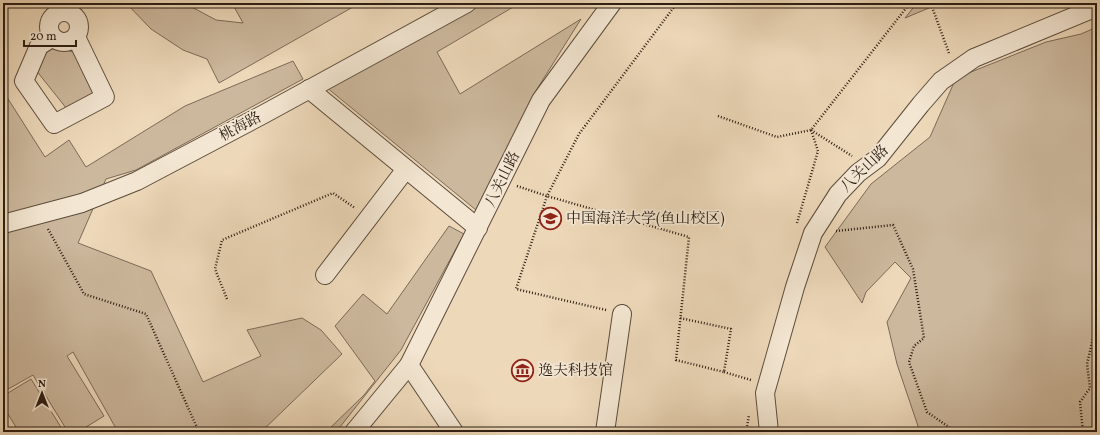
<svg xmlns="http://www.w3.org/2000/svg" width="1100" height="435" font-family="Vollkorn,'Noto Serif SC',serif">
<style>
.green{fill:#ccb89d;stroke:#7c6a58}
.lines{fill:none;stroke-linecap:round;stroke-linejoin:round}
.minor-casing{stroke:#5c4c3c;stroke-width:20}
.path{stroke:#2b1d12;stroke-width:2.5;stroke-dasharray:1 2;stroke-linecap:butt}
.minor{stroke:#f3e6d2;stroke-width:18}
.labels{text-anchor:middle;stroke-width:3.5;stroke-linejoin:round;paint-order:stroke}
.street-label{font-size:15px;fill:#2b1d12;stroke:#f3e6d2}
.poi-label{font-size:15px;fill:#2b1d12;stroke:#f3e6d2;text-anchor:start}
</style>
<rect width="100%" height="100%" fill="#edd8b9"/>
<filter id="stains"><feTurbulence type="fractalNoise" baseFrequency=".005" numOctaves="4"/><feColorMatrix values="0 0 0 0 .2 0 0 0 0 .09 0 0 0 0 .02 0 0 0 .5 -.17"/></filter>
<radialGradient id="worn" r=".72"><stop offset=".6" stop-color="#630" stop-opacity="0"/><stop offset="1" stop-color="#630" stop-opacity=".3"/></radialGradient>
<g class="green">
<polygon points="126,3 187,3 190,6 216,20 243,23 232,3 360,3 219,83 207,59 183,50 151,29"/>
<polygon points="476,3 520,3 437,52 460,94 581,19 537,89 476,210 326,87"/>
<polygon points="917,3 941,3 905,18"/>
<polygon points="1097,27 1097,432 920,432 897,364 887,322 911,278 895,262 866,292 862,303 825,247 871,184 930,137 956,78 1046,42 1081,34"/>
<polygon points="48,46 74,52 96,93 67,109 35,69"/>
<polygon points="293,61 303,79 136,170 106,179 78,243 151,271 203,382 261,356 247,330 302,318 321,330 342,354 261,432 118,432 73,352 67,356 104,416 78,432 68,432 33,375 3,392 3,91 45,157 69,140 86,167 185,106"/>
<polygon points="449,226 464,234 401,350 336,432 326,432 364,395 375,381 335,326 363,294 387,314"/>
<polygon points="31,379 64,432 19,432 3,406 3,396"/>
</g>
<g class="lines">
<defs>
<g id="minor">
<circle cx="64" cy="27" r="15"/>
<polyline points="53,37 39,46 24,81 54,124 105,97 76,37"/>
<polyline points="309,89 478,228"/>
<polyline points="3,224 82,203 137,181 264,114 467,3"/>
<polyline points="325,275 406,169"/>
<polyline points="409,365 454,432"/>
<polyline points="354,432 409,365 541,100 612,3"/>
<polyline points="605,432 622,314"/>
<polyline points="769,432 765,393 795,287 813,233 838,194 858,173 878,158 921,104 941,81 974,58 1097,7"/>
</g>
</defs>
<use href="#minor" class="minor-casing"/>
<g class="path">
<polyline points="940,3 932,7 949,53"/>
<polyline points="718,116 777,137 811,130 910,3"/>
<polyline points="811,130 852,156"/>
<polyline points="517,186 547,196 689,237 676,360 724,372 731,329 680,318"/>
<polyline points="797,223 818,151 811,130"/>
<polyline points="48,229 84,294 146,314 199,432"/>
<polyline points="836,231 893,225 913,269 924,338 914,346 909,362 927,412 956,432"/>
<polyline points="227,299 215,269 222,240 333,193 355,208"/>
<polyline points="606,310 516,289 547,196 579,134 677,3"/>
<polyline points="724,372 751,380"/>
<polyline points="746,432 749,415"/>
<polyline points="1083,432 1080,402 1090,388 1087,364 1094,334 1097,332"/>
</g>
<use href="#minor" class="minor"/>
</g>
<defs>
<symbol id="university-ring" viewBox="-11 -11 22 22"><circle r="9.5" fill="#f3e6d2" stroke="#8f2418" stroke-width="1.5"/><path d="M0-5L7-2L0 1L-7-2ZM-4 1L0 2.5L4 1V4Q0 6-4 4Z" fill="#8f2418"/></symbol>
<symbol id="museum-ring" viewBox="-11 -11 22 22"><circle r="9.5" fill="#f3e6d2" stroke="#8f2418" stroke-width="1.5"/><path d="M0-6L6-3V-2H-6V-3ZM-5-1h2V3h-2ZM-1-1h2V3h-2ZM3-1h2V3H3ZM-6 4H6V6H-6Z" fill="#8f2418"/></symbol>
</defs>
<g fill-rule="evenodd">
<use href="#university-ring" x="538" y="206" width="25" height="25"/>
<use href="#museum-ring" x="510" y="358" width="25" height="25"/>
</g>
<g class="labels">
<g class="street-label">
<text transform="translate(240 126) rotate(-28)" y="5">桃海路</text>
<text transform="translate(864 168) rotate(-44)" y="5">八关山路</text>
<text transform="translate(502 179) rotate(-64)" y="5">八关山路</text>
</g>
<g class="poi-label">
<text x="566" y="223">中国海洋大学(鱼山校区)</text>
<text x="538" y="375">逸夫科技馆</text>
</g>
</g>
<rect width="1100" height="435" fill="none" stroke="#edd8b9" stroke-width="16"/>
<rect x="4" y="4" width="1092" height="427" fill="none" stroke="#2b1d12" stroke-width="2"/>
<rect x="8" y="8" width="1084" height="419" fill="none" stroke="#2b1d12"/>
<g transform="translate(42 393)" stroke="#f3e6d2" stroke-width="3" paint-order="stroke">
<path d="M0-3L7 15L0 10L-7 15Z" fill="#2b1d12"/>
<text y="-6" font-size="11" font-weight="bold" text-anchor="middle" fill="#2b1d12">N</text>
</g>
<path d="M24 40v6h52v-6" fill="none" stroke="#2b1d12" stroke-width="2"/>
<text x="30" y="40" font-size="12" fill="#2b1d12" stroke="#f3e6d2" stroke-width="3" paint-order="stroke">20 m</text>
<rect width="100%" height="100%" filter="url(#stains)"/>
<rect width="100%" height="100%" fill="url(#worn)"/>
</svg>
